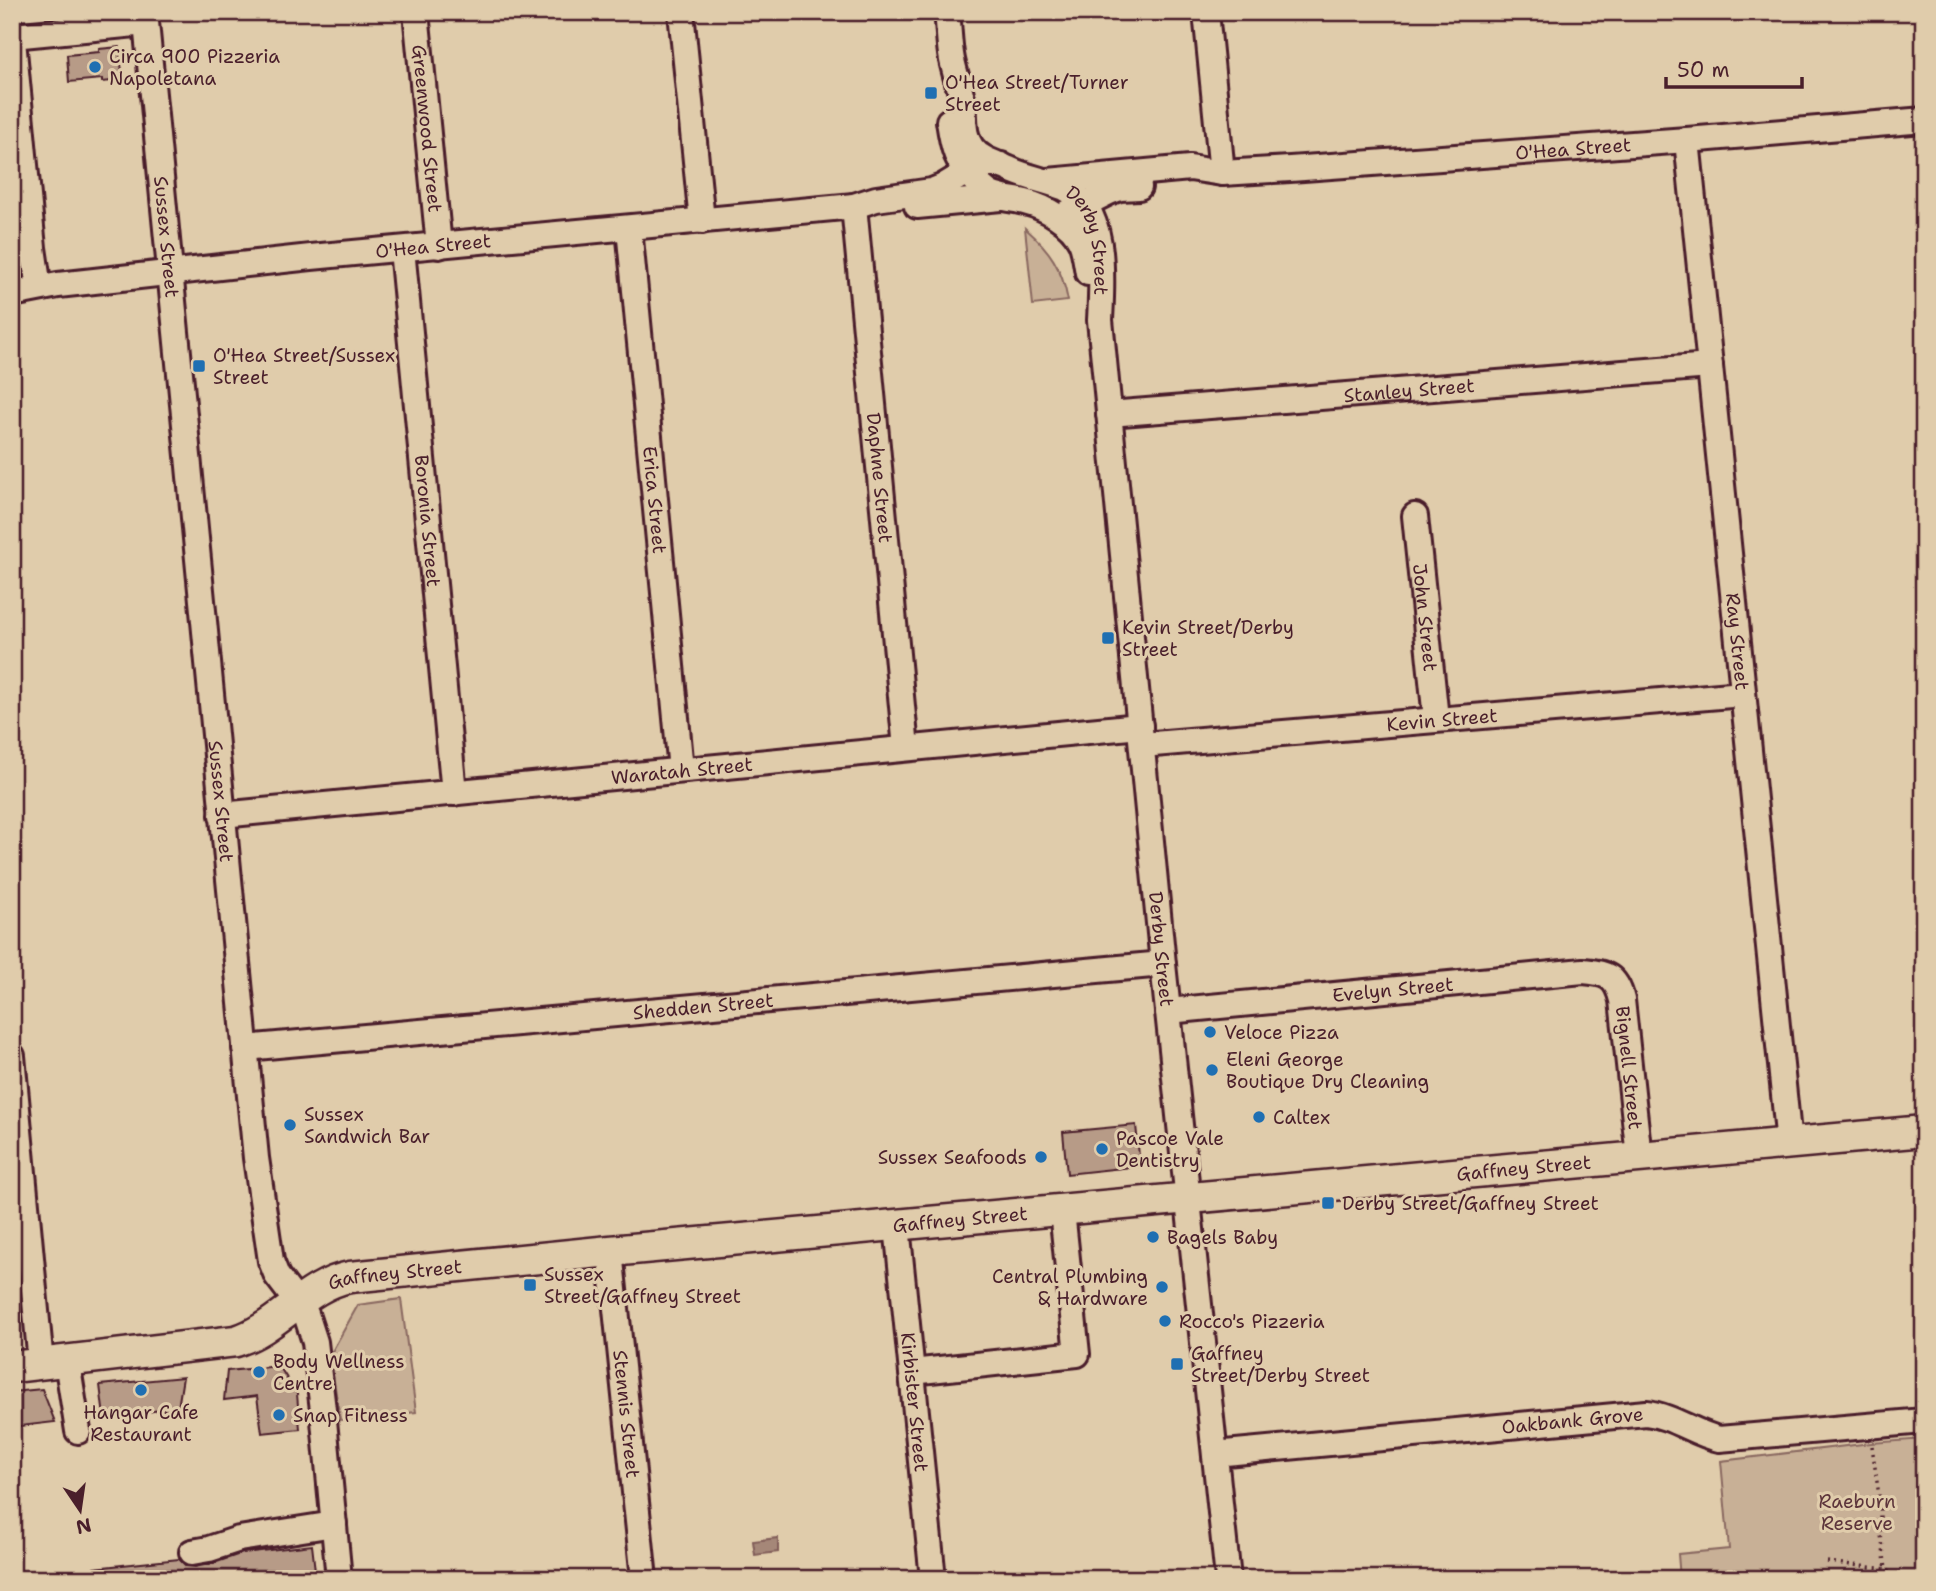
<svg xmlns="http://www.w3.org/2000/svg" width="1936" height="1591" font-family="'Shantell Sans',sans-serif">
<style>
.green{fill:#c8b096;stroke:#896860;stroke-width:2}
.water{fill:#a58778;stroke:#815d59;stroke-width:2}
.building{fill:#b79b87;stroke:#4a1f2b;stroke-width:2}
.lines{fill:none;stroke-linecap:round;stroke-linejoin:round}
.minor-casing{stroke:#4a1f2b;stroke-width:30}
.major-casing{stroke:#4a1f2b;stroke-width:35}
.path{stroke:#4a1f2b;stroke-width:3.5;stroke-dasharray:2 5;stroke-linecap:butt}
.minor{stroke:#e0ccab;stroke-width:24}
.major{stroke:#e0ccab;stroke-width:30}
.poi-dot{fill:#1f6fb2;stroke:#e0ccab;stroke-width:2.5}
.labels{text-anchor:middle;stroke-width:6;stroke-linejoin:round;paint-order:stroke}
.poi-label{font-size:19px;fill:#4a1f2b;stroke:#e0ccab;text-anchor:start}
.street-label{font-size:19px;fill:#4a1f2b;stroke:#e0ccab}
.park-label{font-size:19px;fill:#5d353b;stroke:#e0ccab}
</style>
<rect width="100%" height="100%" fill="#e0ccab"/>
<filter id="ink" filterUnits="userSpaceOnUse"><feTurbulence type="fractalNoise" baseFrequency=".0143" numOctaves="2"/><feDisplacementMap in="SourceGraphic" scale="14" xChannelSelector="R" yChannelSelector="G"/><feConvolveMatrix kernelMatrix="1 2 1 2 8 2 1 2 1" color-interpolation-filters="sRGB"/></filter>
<g filter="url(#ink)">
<g class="green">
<path d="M1025,228C1050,250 1062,268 1068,301L1033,305Z"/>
<polygon points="401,1299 416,1412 340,1420 330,1355 358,1305"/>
<polygon points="1924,1439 1924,1579 1680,1579 1678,1554 1729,1549 1721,1461 1871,1443"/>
</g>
<polygon class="water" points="778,1538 778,1552 755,1555 753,1541"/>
<g class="building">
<polygon points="119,47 123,80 102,82 102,79 69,82 67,55 99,52 99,49"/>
<polygon points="1136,1125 1140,1166 1067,1174 1063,1132"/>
<polygon points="279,1366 297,1394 300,1429 262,1433 257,1396 224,1400 227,1371"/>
<polygon points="183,1377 178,1408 104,1417 100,1385"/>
<polygon points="42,1389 55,1422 12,1427 12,1392"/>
<polygon points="312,1545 316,1579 86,1579 85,1569 179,1559 186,1566 195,1567 214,1563 243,1553"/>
</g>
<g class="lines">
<defs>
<g id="minor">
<path id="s1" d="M145,12L256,1158L271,1261L277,1276L306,1314L315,1342L323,1410L339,1579"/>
<path id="s2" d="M416,12L439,246"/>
<polyline points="681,12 702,221"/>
<path id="s3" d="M947,12C949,28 949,45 952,60C955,74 960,88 963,102C965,117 962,135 972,148C981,160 996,163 1009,169C1027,178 1046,180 1065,188C1108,208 1102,281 1100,320L1163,964L1228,1579"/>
<polyline points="1206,12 1222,173"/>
<polyline points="12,30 33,248 39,288"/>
<polyline points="12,36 146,23"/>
<path d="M949,121C953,148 956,163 977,183C981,186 985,190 989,193C1000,199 1013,199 1025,202C1045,207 1072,222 1081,242C1085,251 1086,263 1088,273"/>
<path id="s4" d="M1687,140L1789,1144"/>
<path id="s5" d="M1048,181L1190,168L1222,173L1290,169L1687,140L1924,120"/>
<path id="s6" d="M854,206L906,748"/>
<polyline points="917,206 1001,198"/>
<polyline points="1069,212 1109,192 1120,188 1139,187"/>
<path id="s7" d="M629,228L681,770"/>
<path id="s8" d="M402,249L454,793"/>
<path id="s9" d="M12,294L58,285L311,257L854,206L876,199L932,191L942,187L975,167L981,165H1001"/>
<path id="s10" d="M1109,414L1710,366"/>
<path id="s11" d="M1415,516L1436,719"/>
<path id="s12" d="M1142,745L1743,694"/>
<path id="s13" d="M222,815L1140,726"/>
<path id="s14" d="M1168,1011L1583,971C1607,973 1616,976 1622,1000L1639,1157"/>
<path id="s15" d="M245,1048L1163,964"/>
<polyline points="12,1056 41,1364"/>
<path id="s16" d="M897,1226L933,1579"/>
<path id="s17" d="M610,1251L644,1579"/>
<polyline points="67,1361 78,1431"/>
<polyline points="912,1372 1077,1354 1062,1211"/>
<path id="s18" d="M1215,1454L1646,1413C1673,1416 1693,1433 1719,1439L1924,1421"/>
<polyline points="192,1552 209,1549 239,1539 334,1524"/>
</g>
<g id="major">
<path id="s19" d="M12,1367L236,1341C278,1328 306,1285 350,1277L610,1251L1924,1131"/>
</g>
</defs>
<use href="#minor" class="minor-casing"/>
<use href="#major" class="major-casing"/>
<g class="path">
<polyline points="1872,1446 1880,1503 1880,1528 1886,1569 1896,1579"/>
<polyline points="1827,1562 1886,1569"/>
<polyline points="1880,1579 1886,1569 1891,1579"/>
</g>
<use href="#minor" class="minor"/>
<use href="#major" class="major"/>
</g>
</g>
<g class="poi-dot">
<circle cx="95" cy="67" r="7"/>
<rect x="924" y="86" width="14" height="14" rx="3.5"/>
<rect x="192" y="359" width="14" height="14" rx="3.5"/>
<rect x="1101" y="631" width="14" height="14" rx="3.5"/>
<circle cx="1210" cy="1032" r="7"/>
<circle cx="1212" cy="1070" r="7"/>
<circle cx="1259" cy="1117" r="7"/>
<circle cx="290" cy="1125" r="7"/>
<circle cx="1102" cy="1149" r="7"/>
<circle cx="1041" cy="1157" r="7"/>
<rect x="1321" y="1196" width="14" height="14" rx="3.5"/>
<circle cx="1153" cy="1237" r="7"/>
<rect x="523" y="1278" width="14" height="14" rx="3.5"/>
<circle cx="1162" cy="1287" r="7"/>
<circle cx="1165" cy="1321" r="7"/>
<rect x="1170" y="1357" width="14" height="14" rx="3.5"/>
<circle cx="259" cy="1372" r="7"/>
<circle cx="141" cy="1390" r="7"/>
<circle cx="279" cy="1415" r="7"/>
</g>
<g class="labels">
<g class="poi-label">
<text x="109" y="63">Circa 900 Pizzeria<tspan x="109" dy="22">Napoletana</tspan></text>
<text x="945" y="89">O'Hea Street/Turner<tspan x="945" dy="22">Street</tspan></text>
<text x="213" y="362">O'Hea Street/Sussex<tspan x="213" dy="22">Street</tspan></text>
<text x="1122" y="634">Kevin Street/Derby<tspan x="1122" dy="22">Street</tspan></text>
<text x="1224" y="1039">Veloce Pizza</text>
<text x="1226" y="1066">Eleni George<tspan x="1226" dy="22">Boutique Dry Cleaning</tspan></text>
<text x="304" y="1121">Sussex<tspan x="304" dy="22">Sandwich Bar</tspan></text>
<text x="1273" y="1124">Caltex</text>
<text x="1116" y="1145">Pascoe Vale<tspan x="1116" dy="22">Dentistry</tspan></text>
<text x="1027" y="1164" text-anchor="end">Sussex Seafoods</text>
<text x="1342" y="1210">Derby Street/Gaffney Street</text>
<text x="1167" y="1244">Bagels Baby</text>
<text x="544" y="1281">Sussex<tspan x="544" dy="22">Street/Gaffney Street</tspan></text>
<text x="1148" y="1283" text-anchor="end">Central Plumbing<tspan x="1148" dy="22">&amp; Hardware</tspan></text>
<text x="1179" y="1328">Rocco's Pizzeria</text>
<text x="1191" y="1360">Gaffney<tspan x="1191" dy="22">Street/Derby Street</tspan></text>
<text x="273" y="1368">Body Wellness<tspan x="273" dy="22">Centre</tspan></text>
<text x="141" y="1419" text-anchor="middle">Hangar Cafe<tspan x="141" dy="22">Restaurant</tspan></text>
<text x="293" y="1422">Snap Fitness</text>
</g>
<g class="street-label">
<text dy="7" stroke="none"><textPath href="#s2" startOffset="117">Greenwood Street</textPath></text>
<text dy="7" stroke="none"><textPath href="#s5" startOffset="527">O'Hea Street</textPath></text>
<text dy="7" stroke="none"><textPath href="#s1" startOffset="226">Sussex Street</textPath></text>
<text dy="7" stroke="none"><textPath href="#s3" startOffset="303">Derby Street</textPath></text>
<text dy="7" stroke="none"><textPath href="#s9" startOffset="424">O'Hea Street</textPath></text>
<text dy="7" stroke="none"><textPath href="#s10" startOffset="301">Stanley Street</textPath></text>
<text dy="7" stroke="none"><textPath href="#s6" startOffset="273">Daphne Street</textPath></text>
<text dy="7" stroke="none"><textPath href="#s7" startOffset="273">Erica Street</textPath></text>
<text dy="7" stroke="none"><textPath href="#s8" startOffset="273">Boronia Street</textPath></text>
<text dy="7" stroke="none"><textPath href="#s11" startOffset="102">John Street</textPath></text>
<text dy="7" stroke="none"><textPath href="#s4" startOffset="504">Ray Street</textPath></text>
<text dy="7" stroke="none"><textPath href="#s12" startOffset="301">Kevin Street</textPath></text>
<text dy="7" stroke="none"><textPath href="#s13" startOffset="462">Waratah Street</textPath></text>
<text dy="7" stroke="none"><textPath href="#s1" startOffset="793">Sussex Street</textPath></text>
<text dy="7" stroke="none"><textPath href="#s3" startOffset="1018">Derby Street</textPath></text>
<text dy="7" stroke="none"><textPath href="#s14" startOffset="226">Evelyn Street</textPath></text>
<text dy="7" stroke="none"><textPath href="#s15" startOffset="460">Shedden Street</textPath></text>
<text dy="7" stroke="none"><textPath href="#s14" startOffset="539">Bignell Street</textPath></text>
<text dy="7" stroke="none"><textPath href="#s19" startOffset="1536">Gaffney Street</textPath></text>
<text dy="7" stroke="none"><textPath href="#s19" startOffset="970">Gaffney Street</textPath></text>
<text dy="7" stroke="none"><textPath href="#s19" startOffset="402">Gaffney Street</textPath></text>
<text dy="7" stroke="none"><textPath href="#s16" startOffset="177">Kirbister Street</textPath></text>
<text dy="7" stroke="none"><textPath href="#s17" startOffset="164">Stennis Street</textPath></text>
<text dy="7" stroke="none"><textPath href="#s18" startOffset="359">Oakbank Grove</textPath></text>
</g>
<g class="park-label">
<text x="1857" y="1508">Raeburn<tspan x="1857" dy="22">Reserve</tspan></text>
</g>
</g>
<rect width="1936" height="1591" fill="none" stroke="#e0ccab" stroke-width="42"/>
<rect x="21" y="21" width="1894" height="1549" fill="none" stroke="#4a1f2b" stroke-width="2.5" filter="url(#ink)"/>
<g transform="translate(80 1510) rotate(167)" stroke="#e0ccab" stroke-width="5" paint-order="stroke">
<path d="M0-5L12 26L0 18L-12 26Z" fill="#4a1f2b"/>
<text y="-10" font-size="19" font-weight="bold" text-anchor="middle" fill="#4a1f2b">N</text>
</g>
<path d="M1666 77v10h136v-10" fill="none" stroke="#4a1f2b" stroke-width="3.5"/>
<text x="1677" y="77" font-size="21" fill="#4a1f2b" stroke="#e0ccab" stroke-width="5" paint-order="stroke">50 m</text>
</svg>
